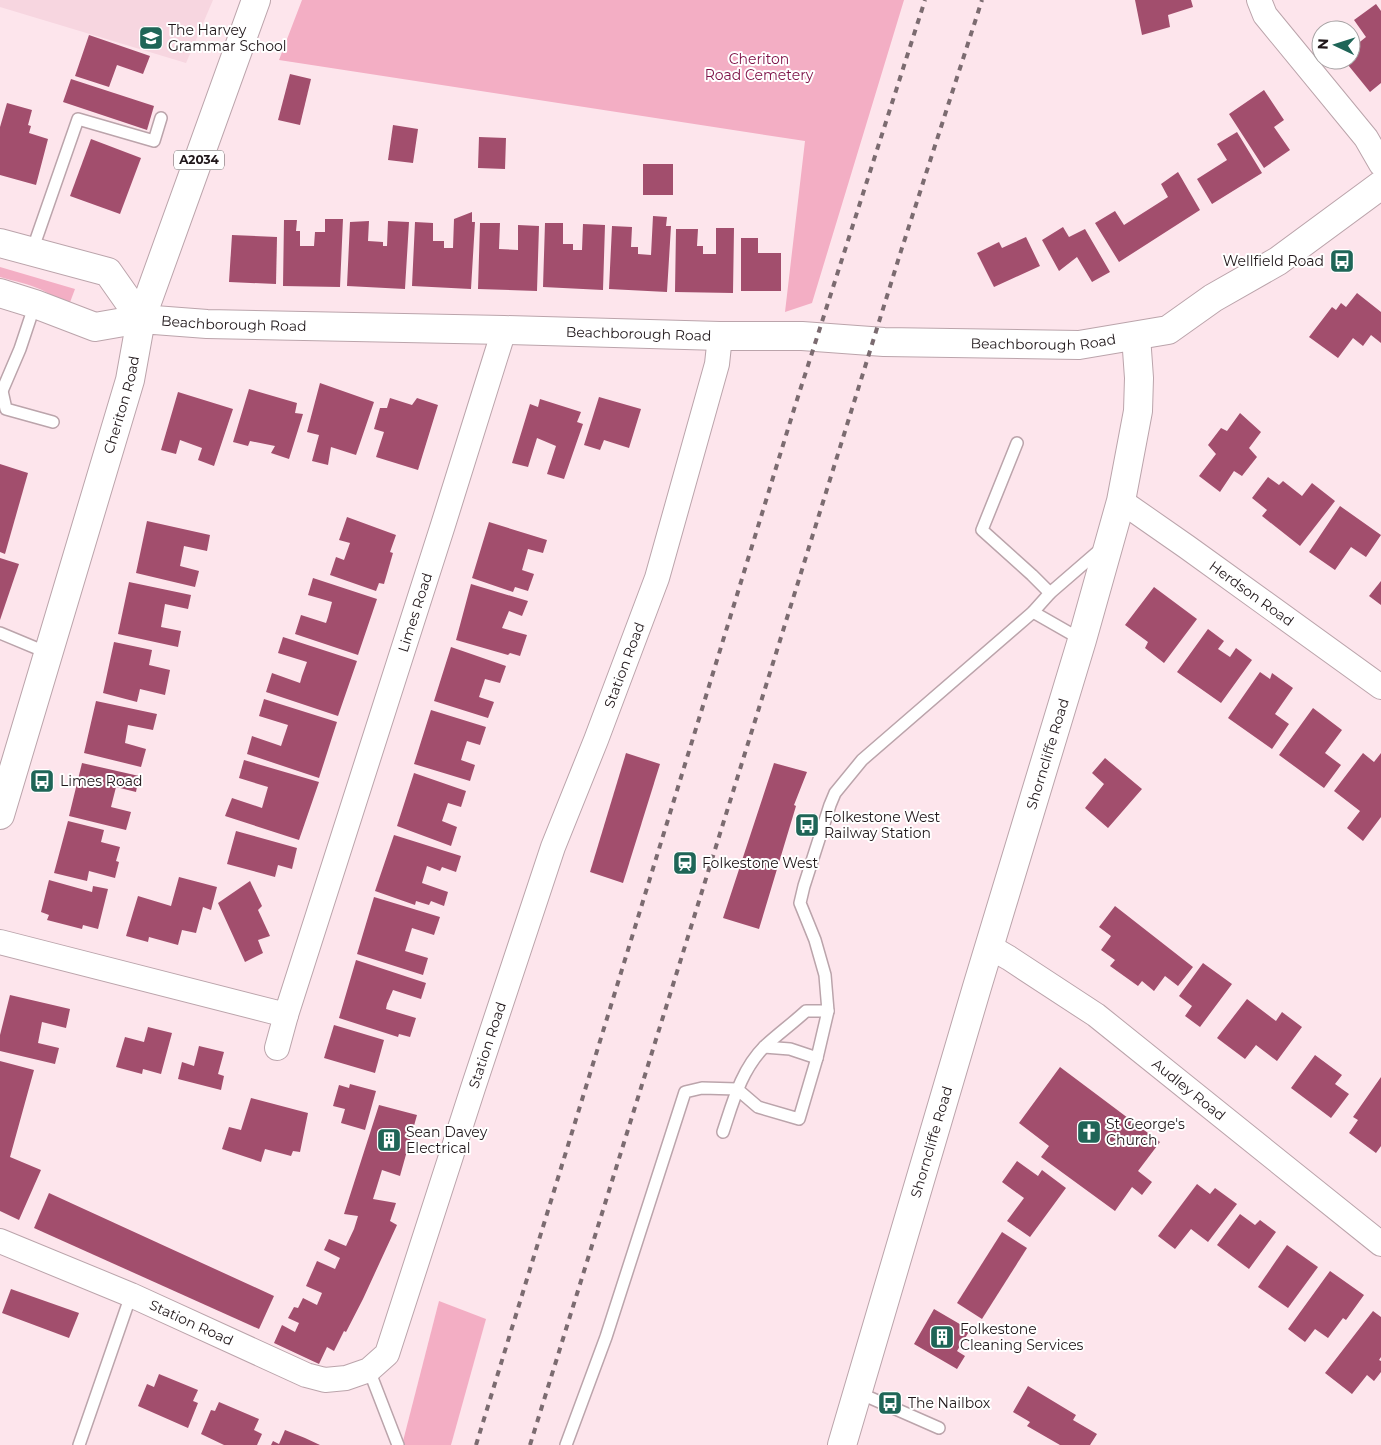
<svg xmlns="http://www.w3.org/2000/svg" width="1381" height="1445" font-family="Montserrat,sans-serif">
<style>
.built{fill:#f7d6e0}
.green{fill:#f3aec4}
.building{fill:#a24e6d}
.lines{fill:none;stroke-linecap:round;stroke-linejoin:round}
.lane-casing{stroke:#bba4ab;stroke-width:14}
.street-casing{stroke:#bba4ab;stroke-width:26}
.secondary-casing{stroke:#bba4ab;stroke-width:30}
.primary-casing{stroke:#bba4ab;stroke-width:30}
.lane{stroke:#fff;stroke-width:11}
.street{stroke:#fff;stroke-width:24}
.secondary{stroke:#fff;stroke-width:28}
.primary{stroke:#fff;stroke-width:28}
.rail{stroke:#7b6b70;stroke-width:4;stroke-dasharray:6 6;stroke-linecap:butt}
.labels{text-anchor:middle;stroke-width:4;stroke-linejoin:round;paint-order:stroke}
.shield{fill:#fff;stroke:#635d5f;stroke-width:1}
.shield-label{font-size:12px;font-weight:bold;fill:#20171a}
.poi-label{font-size:14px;fill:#20171a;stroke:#fff;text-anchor:start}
.park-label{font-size:14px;fill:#7c0f45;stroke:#fff}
.street-label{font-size:14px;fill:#20171a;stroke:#fff}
</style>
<rect width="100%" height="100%" fill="#fde5ec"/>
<polygon class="built" points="0,0 213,0 186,63 0,7"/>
<g class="green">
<polygon points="302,0 904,0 812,303 785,312 805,141 279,60"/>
<path d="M0,267L75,289L69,305C59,301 51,294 42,290C29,284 14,281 0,277Z"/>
<polygon points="439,1301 486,1319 451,1445 402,1445"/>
</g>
<g class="building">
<polygon points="1135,0 1191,0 1193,7 1168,15 1170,27 1142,35"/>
<polygon points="1376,4 1381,11 1381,83 1370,92 1344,60 1351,60 1351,49 1366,37 1354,20"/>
<polygon points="89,35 150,56 143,74 117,65 109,87 75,76"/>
<polygon points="290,74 311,79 300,125 278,120"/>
<polygon points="71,79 154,106 147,130 63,102"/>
<polygon points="1264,90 1284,120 1274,127 1290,150 1264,168 1229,114"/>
<polygon points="7,103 32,110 28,125 31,126 29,133 48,139 36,185 0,175 0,127"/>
<polygon points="393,125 418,129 413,163 388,160"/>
<polygon points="1237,132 1262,173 1212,204 1197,179 1227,160 1217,144"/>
<polygon points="479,137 506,138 505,169 478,168"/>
<polygon points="91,139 141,158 120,214 70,196"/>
<rect x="643" y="164" width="30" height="31"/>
<polygon points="1178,172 1200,210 1119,262 1095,223 1115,211 1124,225 1168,197 1161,184"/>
<polygon points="472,212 472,222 475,222 471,289 412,286 415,222 433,223 433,241 444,241 444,248 453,248 454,219"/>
<polygon points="653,216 667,217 666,226 671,226 667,292 609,289 612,226 632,227 631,247 638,247 638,254 651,255"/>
<polygon points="325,219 343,219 340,287 283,286 284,220 297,220 296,231 300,231 300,246 314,246 315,232 325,232"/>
<polygon points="369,221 368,241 383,242 383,246 387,246 388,221 409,222 405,289 347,286 350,222"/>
<polygon points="480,223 500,223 499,249 518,250 518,225 539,226 537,291 478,289"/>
<polygon points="545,223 563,223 563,244 573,244 573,250 582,250 583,224 605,225 603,290 543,287"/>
<polygon points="1063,227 1069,237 1085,229 1110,272 1092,282 1077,257 1059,271 1042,240"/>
<polygon points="716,228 734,228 733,293 675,292 676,229 698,229 697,246 703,246 703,254 716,254"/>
<polygon points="232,235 277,237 276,284 229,282"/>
<polygon points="1026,237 1040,266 994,287 977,253 999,242 1002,248"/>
<polygon points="741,238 758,238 758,253 781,253 781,291 741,291"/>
<polygon points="1357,293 1381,312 1381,343 1371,335 1363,346 1353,338 1338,358 1309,337 1332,307 1336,310 1341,303 1346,307"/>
<polygon points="320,383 374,402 356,455 331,447 328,465 312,461 319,435 307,432"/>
<polygon points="249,389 297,403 295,413 303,414 289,459 271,453 275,446 250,441 248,446 233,442"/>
<polygon points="178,392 233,409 214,466 198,460 202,448 180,440 176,454 161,450"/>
<polygon points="599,397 641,409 629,448 604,440 600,450 584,445"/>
<polygon points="390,398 412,405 417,398 438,405 418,470 376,457 384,432 374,429 380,408 387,408"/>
<polygon points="540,399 581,412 577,422 583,424 564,479 547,474 556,446 537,438 528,467 512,463 530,404 538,407"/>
<polygon points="1240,413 1261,432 1249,448 1257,457 1242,476 1234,471 1220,492 1199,476 1216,454 1208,445 1221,428 1227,431"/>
<polygon points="0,464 28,473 5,554 0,552"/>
<polygon points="1268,477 1279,485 1283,481 1302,496 1312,483 1335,501 1300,546 1262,516 1267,510 1252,498"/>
<polygon points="1340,506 1381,535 1366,557 1351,547 1335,570 1309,552"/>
<polygon points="347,517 396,535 390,552 393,553 384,584 379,583 376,591 330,575 336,557 344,560 350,543 339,540"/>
<polygon points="147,521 210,535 207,551 184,546 180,566 199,571 195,587 136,573"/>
<polygon points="489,522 547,540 543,553 528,549 522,570 534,574 528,591 515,587 513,592 472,578"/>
<polygon points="0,558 19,564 0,620"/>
<polygon points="313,578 377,599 358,655 295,634 301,615 326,623 328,617 332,602 308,595"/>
<polygon points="1381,581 1381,605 1369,596"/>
<polygon points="129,582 191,595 188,609 165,604 161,627 181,631 178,647 118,634"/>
<polygon points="471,584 528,601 522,616 509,611 502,628 527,635 520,656 510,653 508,655 456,640"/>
<polygon points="1154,587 1197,619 1164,663 1145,648 1148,642 1125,625"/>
<polygon points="1208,629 1224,641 1218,649 1230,657 1236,648 1252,660 1221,703 1177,672"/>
<polygon points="283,637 357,661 338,716 266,692 272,673 300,683 302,676 307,662 278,653"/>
<polygon points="114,642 152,650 149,665 170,670 165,695 140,689 137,702 103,693"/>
<polygon points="451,647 506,666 500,683 485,679 479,697 494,702 488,718 434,701"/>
<polygon points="1260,672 1270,679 1272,673 1293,688 1275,714 1289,724 1272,749 1228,718"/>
<polygon points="264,699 337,722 319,778 247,754 252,736 281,746 288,725 259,716"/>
<polygon points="96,701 157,714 153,730 128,725 125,743 146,749 141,767 84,753"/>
<polygon points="1313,708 1342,730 1325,753 1341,765 1324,788 1279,755"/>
<polygon points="431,710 486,727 480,745 467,741 464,750 461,760 475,765 470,781 414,764"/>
<polygon points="626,753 660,764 623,883 590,872"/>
<polygon points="1363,753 1374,762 1381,753 1381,817 1363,841 1347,828 1360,811 1334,791"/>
<polygon points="1105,758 1142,789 1108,828 1085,808 1104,784 1092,773"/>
<polygon points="244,760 319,782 299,840 225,816 232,798 262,808 268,787 239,778"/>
<polygon points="82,763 139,776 136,792 116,787 111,807 131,812 126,830 69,816"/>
<polygon points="774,763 807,772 794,805 796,806 759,929 723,918"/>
<polygon points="414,773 466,791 461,807 448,803 442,821 457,827 451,846 397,826"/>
<polygon points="68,821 104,830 101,842 120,847 116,861 119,862 115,878 89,871 87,881 54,873"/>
<polygon points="236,831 297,848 292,869 278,865 275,877 227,864"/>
<polygon points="394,835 461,856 456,872 442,867 440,871 427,866 422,883 448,892 444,906 431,901 429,905 416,901 415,905 375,891"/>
<polygon points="179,877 217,887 211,910 203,907 196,933 182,930 178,945 149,937 148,942 126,936 138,896 171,906"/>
<polygon points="49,880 92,892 93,886 108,889 98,929 83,925 82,929 47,920 49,915 41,912"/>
<polygon points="250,881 262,906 258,910 270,936 258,940 263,953 245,962 218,903"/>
<polygon points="374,897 440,917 434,935 412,928 405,951 428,958 423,975 357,954"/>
<polygon points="1115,906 1193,967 1178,986 1165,976 1154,991 1142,981 1138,986 1110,966 1115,960 1101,950 1111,936 1099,927"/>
<polygon points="356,960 426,983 421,999 393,990 387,1004 386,1009 416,1018 410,1037 399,1034 398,1037 339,1018"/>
<polygon points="1203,963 1232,984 1200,1027 1185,1016 1192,1006 1179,996"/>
<polygon points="10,995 70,1009 66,1028 42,1022 38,1043 59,1048 55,1064 0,1051 0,1035"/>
<polygon points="1247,999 1276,1021 1282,1012 1302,1027 1277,1061 1256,1045 1245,1059 1217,1038"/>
<polygon points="334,1025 384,1040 375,1073 324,1058"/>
<polygon points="148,1027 172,1033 161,1074 143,1069 142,1074 116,1067 125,1037 144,1042"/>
<polygon points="199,1046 224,1052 218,1074 224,1076 221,1090 178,1079 182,1062 194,1066"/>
<polygon points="1315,1055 1342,1075 1335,1084 1349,1094 1331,1118 1291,1088"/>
<polygon points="0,1061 34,1070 10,1157 41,1170 19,1220 0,1211"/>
<polygon points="1060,1067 1160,1142 1138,1171 1152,1182 1142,1195 1132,1187 1115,1211 1041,1157 1049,1146 1019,1123"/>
<polygon points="1381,1077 1381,1146 1376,1153 1349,1133 1358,1120 1353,1117"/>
<polygon points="350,1084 376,1091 365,1130 341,1123 345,1109 333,1106 339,1085 349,1088"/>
<polygon points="251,1098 308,1113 300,1152 293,1151 291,1156 265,1149 261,1162 222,1149 229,1127 241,1130"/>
<polygon points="379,1105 417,1115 400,1176 382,1170 373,1199 396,1203 390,1221 397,1225 363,1299 346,1332 344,1331 334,1351 327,1347 319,1364 274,1343 282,1325 295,1332 299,1323 288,1318 294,1307 298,1308 303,1298 317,1305 322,1293 306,1286 317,1261 335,1269 340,1258 324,1250 329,1239 346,1246 354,1229 358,1216 344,1214"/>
<polygon points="1017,1161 1038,1176 1042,1170 1066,1188 1030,1237 1007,1221 1024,1198 1002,1182"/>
<polygon points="1197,1184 1210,1194 1215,1188 1237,1204 1208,1242 1191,1229 1175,1249 1158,1236"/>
<polygon points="49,1193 274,1296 259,1329 34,1228"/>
<polygon points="1240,1214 1255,1225 1260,1220 1276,1232 1249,1269 1217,1245"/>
<polygon points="1002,1232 1027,1248 982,1319 957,1303"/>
<polygon points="1287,1245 1318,1267 1288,1308 1258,1287"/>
<polygon points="1330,1271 1364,1295 1346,1320 1343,1318 1328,1338 1315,1329 1305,1342 1288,1329"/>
<polygon points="11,1289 79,1313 69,1338 2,1313"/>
<polygon points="934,1309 970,1330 957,1351 965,1356 957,1369 914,1344"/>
<polygon points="1373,1311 1381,1317 1381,1357 1379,1360 1381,1361 1381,1372 1374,1381 1367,1375 1352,1394 1325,1373"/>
<polygon points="159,1374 198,1390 193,1401 198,1403 188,1428 138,1406 147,1384 154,1387"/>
<polygon points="1028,1386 1076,1415 1073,1420 1097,1434 1090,1445 1060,1445 1027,1426 1030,1422 1013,1412"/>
<polygon points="219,1402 259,1419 254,1430 262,1434 257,1445 224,1445 201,1434 211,1410 215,1411"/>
<polygon points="285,1430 305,1438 320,1445 271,1445 273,1441 279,1444"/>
</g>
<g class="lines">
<defs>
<g id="lane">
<polyline points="32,251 78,119 154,141 161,118"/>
<polyline points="2,391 6,409 53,422"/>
<polyline points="0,392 2,391 20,349 35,304"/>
<polyline points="1017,443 982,530 1032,575 1050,593"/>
<polyline points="1033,612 1082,640"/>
<polyline points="0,633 48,653"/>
<polyline points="764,1047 790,1049 817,1058"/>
<path d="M723,1132C733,1102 741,1070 765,1046C778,1034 793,1023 806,1011H828"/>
<polyline points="369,1370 398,1445"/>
<polyline points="857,1392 939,1428"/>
<polyline points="79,1445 131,1295"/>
<polyline points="566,1445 606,1337 685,1092 702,1088 737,1089 758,1107 799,1119 817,1058 828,1011 825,975 815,940 800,903 804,886 830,805 835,793 862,760 1033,612 1050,593 1102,548"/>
</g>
<g id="street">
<polyline points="1259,0 1265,15 1366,138 1381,164"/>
<path id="s1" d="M1121,501L1187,547L1381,687"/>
<path id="s2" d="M0,942L286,1015L443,525L504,330"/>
<path id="s3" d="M990,947L1009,958L1096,1015L1381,1244"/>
<polyline points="277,1048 286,1015"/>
<path id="s4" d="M0,1241L131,1295L306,1375L325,1380L346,1378L369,1370L387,1354L473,1088L553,847L596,740L657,578L717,364L720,336"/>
</g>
<g id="secondary">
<path id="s5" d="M0,815L130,380L141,319L207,324L504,330L720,336H802L884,342L1079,345L1168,330L1213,298L1278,261L1381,185"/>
<path id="s6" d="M842,1445L977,987L1082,640L1121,501L1138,411L1139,378L1136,336"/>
</g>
<g id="primary">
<polyline points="0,243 108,272 141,319"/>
<polyline points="0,293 35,304 95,327 141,319"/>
<polyline points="141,319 256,0"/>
</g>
</defs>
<use href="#lane" class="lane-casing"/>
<use href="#street" class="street-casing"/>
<use href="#secondary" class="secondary-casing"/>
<use href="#primary" class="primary-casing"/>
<use href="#lane" class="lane"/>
<use href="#street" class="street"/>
<use href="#secondary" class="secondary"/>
<use href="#primary" class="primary"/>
<g class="rail">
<polyline points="476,1445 795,406 925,0"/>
<polyline points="530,1445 901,251 982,0"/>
</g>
</g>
<defs>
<symbol id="school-square" viewBox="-11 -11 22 22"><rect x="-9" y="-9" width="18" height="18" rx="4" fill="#1f6557" stroke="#fff"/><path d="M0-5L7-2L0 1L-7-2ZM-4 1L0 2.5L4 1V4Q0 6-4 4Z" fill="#fff"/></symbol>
<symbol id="bus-square" viewBox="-11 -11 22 22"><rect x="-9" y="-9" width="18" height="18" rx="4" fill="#1f6557" stroke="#fff"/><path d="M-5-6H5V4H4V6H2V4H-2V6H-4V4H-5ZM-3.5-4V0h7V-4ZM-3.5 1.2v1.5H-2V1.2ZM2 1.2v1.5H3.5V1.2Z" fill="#fff"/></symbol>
<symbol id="station-square" viewBox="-11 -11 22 22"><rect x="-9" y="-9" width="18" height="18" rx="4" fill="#1f6557" stroke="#fff"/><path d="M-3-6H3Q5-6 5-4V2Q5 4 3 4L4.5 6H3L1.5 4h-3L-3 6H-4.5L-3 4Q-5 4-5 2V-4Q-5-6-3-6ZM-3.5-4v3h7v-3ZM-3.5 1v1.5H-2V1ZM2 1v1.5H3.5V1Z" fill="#fff"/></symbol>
<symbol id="church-square" viewBox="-11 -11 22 22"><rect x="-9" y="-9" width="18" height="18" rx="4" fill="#1f6557" stroke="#fff"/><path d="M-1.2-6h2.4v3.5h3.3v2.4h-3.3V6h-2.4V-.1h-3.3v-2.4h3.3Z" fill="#fff"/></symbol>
<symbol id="building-square" viewBox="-11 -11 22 22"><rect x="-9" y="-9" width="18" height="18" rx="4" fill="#1f6557" stroke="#fff"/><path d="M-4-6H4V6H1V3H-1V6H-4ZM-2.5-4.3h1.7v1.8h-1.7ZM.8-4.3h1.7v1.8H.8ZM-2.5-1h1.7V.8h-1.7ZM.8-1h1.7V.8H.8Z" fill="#fff"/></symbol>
</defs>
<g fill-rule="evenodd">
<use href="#school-square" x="137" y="24" width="28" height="28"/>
<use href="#bus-square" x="1328" y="247" width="28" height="28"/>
<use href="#bus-square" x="28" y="767" width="28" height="28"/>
<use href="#bus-square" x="793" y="811" width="28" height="28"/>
<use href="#station-square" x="671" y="849" width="28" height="28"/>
<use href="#church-square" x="1075" y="1118" width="28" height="28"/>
<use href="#building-square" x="375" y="1126" width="28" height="28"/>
<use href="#building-square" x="928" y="1323" width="28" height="28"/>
<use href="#bus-square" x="876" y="1389" width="28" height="28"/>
</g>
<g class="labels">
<rect class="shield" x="174" y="150.5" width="50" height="19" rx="4"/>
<g class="shield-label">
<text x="199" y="164">A2034</text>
</g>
<g class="poi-label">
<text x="168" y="35">The Harvey<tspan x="168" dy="16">Grammar School</tspan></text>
<text x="1324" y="266" text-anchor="end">Wellfield Road</text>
<text x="60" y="786">Limes Road</text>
<text x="824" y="822">Folkestone West<tspan x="824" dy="16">Railway Station</tspan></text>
<text x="702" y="868">Folkestone West</text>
<text x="1106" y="1129">St George's<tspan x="1106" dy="16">Church</tspan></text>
<text x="406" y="1137">Sean Davey<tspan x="406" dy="16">Electrical</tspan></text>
<text x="960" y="1334">Folkestone<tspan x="960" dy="16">Cleaning Services</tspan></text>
<text x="908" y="1408">The Nailbox</text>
</g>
<g class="park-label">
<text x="759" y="64">Cheriton<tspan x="759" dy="16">Road Cemetery</tspan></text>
</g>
<g class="street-label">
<text dy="5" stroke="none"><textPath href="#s5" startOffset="609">Beachborough Road</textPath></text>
<text dy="5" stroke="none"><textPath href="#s5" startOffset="1014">Beachborough Road</textPath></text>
<text dy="5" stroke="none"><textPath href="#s5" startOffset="1419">Beachborough Road</textPath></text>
<text dy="5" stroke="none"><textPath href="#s5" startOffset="428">Cheriton Road</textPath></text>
<text dy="5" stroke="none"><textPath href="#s1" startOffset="160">Herdson Road</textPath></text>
<text dy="5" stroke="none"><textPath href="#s2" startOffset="718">Limes Road</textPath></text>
<text dy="5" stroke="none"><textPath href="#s4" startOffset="1152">Station Road</textPath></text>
<text dy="5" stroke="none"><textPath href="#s6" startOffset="721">Shorncliffe Road</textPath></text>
<text dy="5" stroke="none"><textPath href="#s4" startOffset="748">Station Road</textPath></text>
<text dy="5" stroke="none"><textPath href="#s3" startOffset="245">Audley Road</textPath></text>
<text dy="5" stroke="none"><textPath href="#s6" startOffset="316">Shorncliffe Road</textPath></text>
<text dy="5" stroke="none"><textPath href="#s4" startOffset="208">Station Road</textPath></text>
</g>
</g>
<g transform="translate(1336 45) rotate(274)"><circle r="24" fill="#ffffff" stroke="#a6a2a3"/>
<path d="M0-4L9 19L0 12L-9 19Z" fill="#1f6557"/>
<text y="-8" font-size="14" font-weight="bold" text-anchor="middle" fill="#20171a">N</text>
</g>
</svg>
